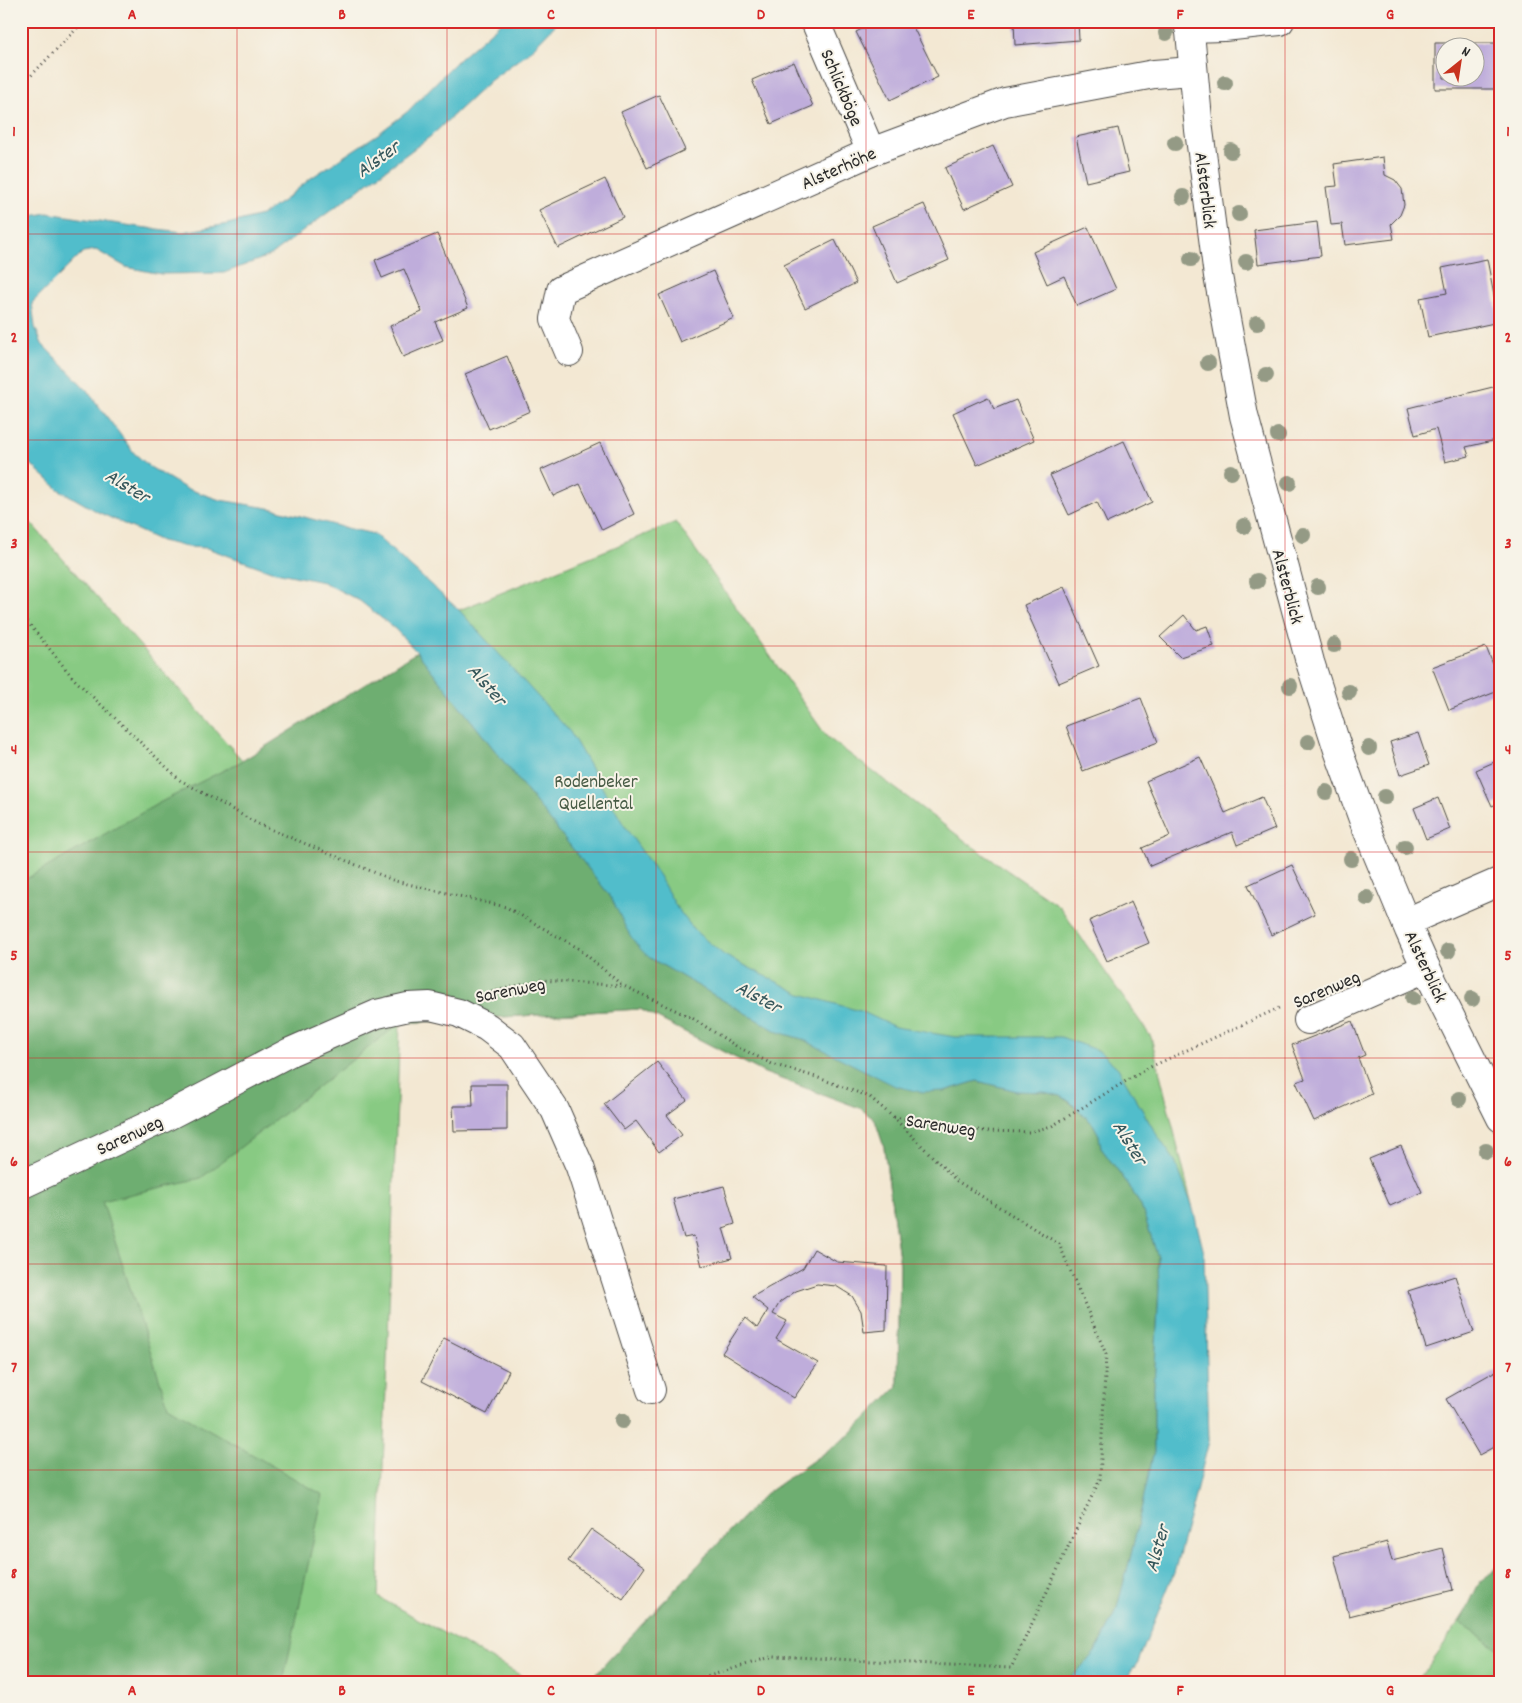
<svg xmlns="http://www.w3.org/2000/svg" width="1522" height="1703" font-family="Dekko,sans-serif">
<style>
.green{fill:#88ca83;stroke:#5a7a57}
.forest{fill:#6eae71;stroke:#4c6c4e}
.water{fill:#51bdcb;stroke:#3e747b}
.building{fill:#bfaddb;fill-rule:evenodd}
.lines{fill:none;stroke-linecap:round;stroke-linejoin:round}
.minor-casing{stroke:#494744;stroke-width:30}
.path{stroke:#494744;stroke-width:3;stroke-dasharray:1 4;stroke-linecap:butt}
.minor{stroke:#fff;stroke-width:28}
.tree{fill:#949a85}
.grid{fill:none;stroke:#d62828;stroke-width:1;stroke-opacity:0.55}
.labels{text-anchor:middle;stroke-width:4;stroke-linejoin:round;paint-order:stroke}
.street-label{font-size:19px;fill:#2b2b2b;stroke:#f7f3e8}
.park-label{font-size:19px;fill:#475b45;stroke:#f7f3e8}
.water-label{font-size:20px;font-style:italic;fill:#36575b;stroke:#f7f3e8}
.neatline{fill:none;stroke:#d62828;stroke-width:2}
.grid-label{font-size:16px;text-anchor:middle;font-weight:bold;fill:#d62828}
</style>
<rect width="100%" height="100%" fill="#f7f3e8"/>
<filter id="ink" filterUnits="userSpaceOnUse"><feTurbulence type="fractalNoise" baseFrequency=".02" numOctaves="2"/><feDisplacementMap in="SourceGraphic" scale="10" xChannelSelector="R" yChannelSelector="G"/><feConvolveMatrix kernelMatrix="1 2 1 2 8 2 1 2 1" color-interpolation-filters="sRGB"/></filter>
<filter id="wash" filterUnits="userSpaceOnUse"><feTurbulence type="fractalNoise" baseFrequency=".0096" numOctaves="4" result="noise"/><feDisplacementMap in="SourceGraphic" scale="20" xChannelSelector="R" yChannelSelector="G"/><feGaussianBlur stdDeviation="1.12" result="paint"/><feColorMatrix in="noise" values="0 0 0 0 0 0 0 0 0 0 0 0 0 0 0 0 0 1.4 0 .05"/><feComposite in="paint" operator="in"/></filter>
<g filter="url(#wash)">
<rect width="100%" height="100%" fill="#f3e8d3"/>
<g class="green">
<polygon points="21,512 243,761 417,652 459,610 676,522 827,737 972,846 1059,906 1151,1037 1192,1205 1209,1441 1138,1662 1023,1682 588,1682 764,1495 848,1436 898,1386 900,1265 884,1147 875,1120 860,1108 765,1073 640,1009 400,1023 378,1597 533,1682 21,1682"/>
<path d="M1501,1560V1682H1416C1448,1643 1471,1599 1501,1560Z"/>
</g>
<g class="forest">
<polygon points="417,652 610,896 650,958 778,1032 802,1039 834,1054 944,1091 977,1081 1017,1091 1044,1092 1061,1096 1069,1102 1093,1124 1099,1135 1101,1148 1128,1184 1141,1206 1158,1257 1159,1287 1154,1388 1154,1451 1131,1555 1115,1615 1096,1651 1073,1676 1058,1682 588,1682 764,1495 848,1436 898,1386 900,1265 884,1147 875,1120 860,1108 765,1073 640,1009 400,1023 201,1178 102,1201 168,1406 323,1495 283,1682 21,1682 21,882 159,803 242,761"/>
<polygon points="1501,1566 1501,1650 1460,1623 1480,1581"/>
</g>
<path class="water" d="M503,21H559L530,51L491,80L431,136L271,255L224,273L161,274L126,267L96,250L83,252L32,303L35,327L42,344L86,389L134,453L150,467L185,488L220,500L274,509L342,527L374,534L459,610L570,732L625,827L659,876L677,908L695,931L724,955L801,994L863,1012L895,1027L955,1037H1061L1099,1051L1118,1068L1155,1132L1175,1161L1192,1205L1204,1253L1209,1441L1194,1500L1174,1573L1138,1662L1124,1682H1058L1073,1676L1096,1651L1115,1615L1131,1555L1154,1451V1388L1159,1287L1158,1257L1141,1206L1128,1184L1101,1148L1099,1135L1093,1124L1070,1102L1061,1096L1044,1092L1017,1091L977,1081L944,1091L920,1092L895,1086L802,1039L778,1032L650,958C627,939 624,921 610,896L417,652L395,629L360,601L323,582L271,571L207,548L188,547L161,541L98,512L58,489L21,455V218L47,213L139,227L183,232L228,224L261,215L283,201L311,178L378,134L407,112L458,60Z"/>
<g id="blocks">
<g class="building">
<polygon points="878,21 910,21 938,77 890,100 856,32"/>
<polygon points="1014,21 1078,21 1079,40 1015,45"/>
<path d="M1435,43H1501V89H1435ZM1444,48H1474V78H1444Z"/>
<polygon points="794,62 813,106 771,124 752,80"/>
<polygon points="659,95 685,150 647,168 621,112"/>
<polygon points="1118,128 1129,172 1086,182 1076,137"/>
<polygon points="993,146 1012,187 964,209 945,168"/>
<polygon points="1383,157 1385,175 1395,180 1402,189 1404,205 1400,215 1391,224 1394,239 1345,245 1342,224 1331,225 1326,187 1337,186 1334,164"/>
<polygon points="605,179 623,217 558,248 539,210"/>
<polygon points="924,204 949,260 897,283 872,226"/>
<polygon points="1317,222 1321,256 1258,264 1254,230"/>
<polygon points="1088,227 1116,289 1077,306 1064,276 1047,284 1033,252"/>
<polygon points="437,234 468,308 435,322 443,340 403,357 390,326 422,312 404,269 382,278 375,260"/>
<polygon points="835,240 856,283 805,308 784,265"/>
<polygon points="1487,259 1499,322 1428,337 1420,298 1447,293 1442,268"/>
<polygon points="713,271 734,318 680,342 659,295"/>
<polygon points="507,356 530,411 489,429 465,374"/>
<polygon points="1501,385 1501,439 1466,447 1469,456 1445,462 1436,429 1415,435 1408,408"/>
<polygon points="988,397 994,409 1016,400 1034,440 977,465 953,413"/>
<polygon points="1124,441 1152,502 1107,523 1097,502 1069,515 1050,475"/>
<polygon points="600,443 634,514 602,530 580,484 553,496 541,470"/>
<polygon points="1064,587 1099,666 1059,683 1024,605"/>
<polygon points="1184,615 1196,630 1207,626 1214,646 1180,657 1160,637"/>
<polygon points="1486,647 1501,684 1501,690 1449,710 1432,667"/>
<polygon points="1141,698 1158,742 1083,771 1066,726"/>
<polygon points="1418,733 1429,765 1400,775 1390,742"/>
<polygon points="1200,757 1225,813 1262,797 1275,829 1237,845 1232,832 1150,866 1142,848 1170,836 1146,781"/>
<polygon points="1501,759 1501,802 1492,806 1476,770"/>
<polygon points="1438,798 1450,829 1426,839 1414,808"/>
<polygon points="1292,865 1315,914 1271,935 1248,885"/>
<polygon points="1131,902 1149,943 1107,961 1089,921"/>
<polygon points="1352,1021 1365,1055 1358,1058 1372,1094 1314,1121 1296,1082 1305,1079 1292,1045"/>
<polygon points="657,1062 687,1100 667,1115 682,1135 659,1152 636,1121 624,1130 604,1104"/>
<polygon points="472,1084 507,1084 507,1130 454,1131 453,1106 473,1106"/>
<polygon points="1401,1146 1422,1192 1390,1206 1369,1159"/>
<polygon points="724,1186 735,1224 723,1228 732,1258 702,1266 694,1236 684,1238 673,1199"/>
<polygon points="814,1249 837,1262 887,1266 886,1330 864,1332 861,1311 852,1296 836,1286 817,1284 796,1291 780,1302 773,1314 787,1321 776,1339 818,1363 794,1398 722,1353 745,1318 757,1328 768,1310 752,1297 803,1268"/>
<polygon points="1455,1276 1474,1332 1426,1348 1408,1291"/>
<polygon points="444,1338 509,1371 487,1414 422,1381"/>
<polygon points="1501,1368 1501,1443 1479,1455 1446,1399"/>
<polygon points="591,1529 645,1567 623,1599 568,1561"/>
<polygon points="1387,1542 1392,1561 1443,1548 1453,1590 1349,1616 1334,1556"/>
</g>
</g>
</g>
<g filter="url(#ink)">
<use href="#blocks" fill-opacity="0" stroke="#494744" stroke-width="1"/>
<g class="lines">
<defs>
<g id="minor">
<polyline points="815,21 871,152"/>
<polyline points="1189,21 1199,130 1218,276 1244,416 1310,662 1338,750 1364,822 1409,930 1426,968 1501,1118"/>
<polyline points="1189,28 1224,27 1280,21"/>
<polyline points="569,352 555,319 561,290 871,152 1005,102 1154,74 1192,71"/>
<polyline points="1406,922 1501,881"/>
<polyline points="1308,1020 1426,968"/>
<polyline points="21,1185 160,1120 290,1052 377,1014 408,1007 430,1006 459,1013 487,1027 512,1046 555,1110 580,1167 651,1390"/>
</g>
</defs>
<use href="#minor" class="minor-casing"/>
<g class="path">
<polyline points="21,86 84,21"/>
<polyline points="21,614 74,679 180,780 258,824 395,881 506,907 578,948 623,986"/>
<polyline points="487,993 541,980 624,986 692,1018 736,1046 772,1064 816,1077 870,1097 893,1117 957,1181 1059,1244 1106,1354 1100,1479 1011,1668 774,1656 690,1682"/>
<polyline points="894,1117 984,1131 1030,1132 1052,1126 1146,1069 1281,1007"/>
</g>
<use href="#minor" class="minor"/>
</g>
<g class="tree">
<circle cx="1166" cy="33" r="8"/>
<circle cx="1225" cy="83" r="8"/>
<circle cx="1175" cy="143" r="8"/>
<circle cx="1231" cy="151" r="8"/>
<circle cx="1183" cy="197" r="8"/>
<circle cx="1239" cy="214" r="8"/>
<circle cx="1191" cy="259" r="8"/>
<circle cx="1246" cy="262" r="8"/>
<circle cx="1257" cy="323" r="8"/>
<circle cx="1208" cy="363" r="8"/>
<circle cx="1266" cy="375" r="8"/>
<circle cx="1278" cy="435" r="8"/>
<circle cx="1231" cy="472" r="8"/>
<circle cx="1289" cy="483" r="8"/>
<circle cx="1244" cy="526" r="8"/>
<circle cx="1303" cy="535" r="8"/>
<circle cx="1257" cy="581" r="8"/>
<circle cx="1318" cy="587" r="8"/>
<circle cx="1334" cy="645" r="8"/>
<circle cx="1290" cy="686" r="8"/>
<circle cx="1349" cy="692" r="8"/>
<circle cx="1308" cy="742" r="8"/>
<circle cx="1369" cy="748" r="8"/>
<circle cx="1326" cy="792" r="8"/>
<circle cx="1385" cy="797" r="8"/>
<circle cx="1405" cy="847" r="8"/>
<circle cx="1351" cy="859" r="8"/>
<circle cx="1367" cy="898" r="8"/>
<circle cx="1448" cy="951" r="8"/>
<circle cx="1413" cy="998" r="8"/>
<circle cx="1472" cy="999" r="8"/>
<circle cx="1459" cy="1099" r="8"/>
<circle cx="1486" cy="1151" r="8"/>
<circle cx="622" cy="1421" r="8"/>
</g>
</g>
<path class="grid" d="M237,21V1682M447,21V1682M656,21V1682M866,21V1682M1075,21V1682M1285,21V1682M21,234H1501M21,440H1501M21,646H1501M21,852H1501M21,1058H1501M21,1264H1501M21,1470H1501"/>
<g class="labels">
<g class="street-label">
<text transform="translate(843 87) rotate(67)" y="7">Schlickböge</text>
<text transform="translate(838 167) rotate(-24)" y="7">Alsterhöhe</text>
<text transform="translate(1207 190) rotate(83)" y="7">Alsterblick</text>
<text transform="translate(1289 586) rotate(75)" y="7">Alsterblick</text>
<text transform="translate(1427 966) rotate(65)" y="7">Alsterblick</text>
<text transform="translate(1326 988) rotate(-23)" y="7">Sarenweg</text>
<text transform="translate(510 989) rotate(-11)" y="7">Sarenweg</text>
<text transform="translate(941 1124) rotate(9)" y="7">Sarenweg</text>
<text transform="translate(129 1134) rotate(-25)" y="7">Sarenweg</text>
</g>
<g class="park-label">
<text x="596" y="787">Rodenbeker<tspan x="596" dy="22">Quellental</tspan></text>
</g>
<g class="water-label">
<text transform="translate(377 158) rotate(-36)" y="7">Alster</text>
<text transform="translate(128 485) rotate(31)" y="7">Alster</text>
<text transform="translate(488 684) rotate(49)" y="7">Alster</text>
<text transform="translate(759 996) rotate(28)" y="7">Alster</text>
<text transform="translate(1131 1142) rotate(58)" y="7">Alster</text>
<text transform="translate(1156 1548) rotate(-74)" y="7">Alster</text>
</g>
</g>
<rect width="1522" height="1703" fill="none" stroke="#f7f3e8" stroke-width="55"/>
<g transform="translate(1460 62) rotate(30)"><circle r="24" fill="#f7f3e8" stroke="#a5a39c"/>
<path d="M0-4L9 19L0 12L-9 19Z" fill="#c8321e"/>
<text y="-8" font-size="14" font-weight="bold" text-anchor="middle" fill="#2b2b2b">N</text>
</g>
<rect x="28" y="28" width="1466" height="1648" class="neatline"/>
<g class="grid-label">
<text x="132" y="19">A</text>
<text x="342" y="19">B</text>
<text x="551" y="19">C</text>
<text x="761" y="19">D</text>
<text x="971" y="19">E</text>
<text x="1180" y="19">F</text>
<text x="1390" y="19">G</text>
<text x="14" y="136">1</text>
<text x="1508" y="136">1</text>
<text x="14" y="342">2</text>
<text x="1508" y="342">2</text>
<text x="14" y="548">3</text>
<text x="1508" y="548">3</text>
<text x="14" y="754">4</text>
<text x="1508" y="754">4</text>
<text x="14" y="960">5</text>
<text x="1508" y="960">5</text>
<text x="14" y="1166">6</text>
<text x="1508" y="1166">6</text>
<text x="14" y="1372">7</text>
<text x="1508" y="1372">7</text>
<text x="14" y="1578">8</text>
<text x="1508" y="1578">8</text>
<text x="132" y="1695">A</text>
<text x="342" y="1695">B</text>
<text x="551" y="1695">C</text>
<text x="761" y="1695">D</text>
<text x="971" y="1695">E</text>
<text x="1180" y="1695">F</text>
<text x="1390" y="1695">G</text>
</g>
</svg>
